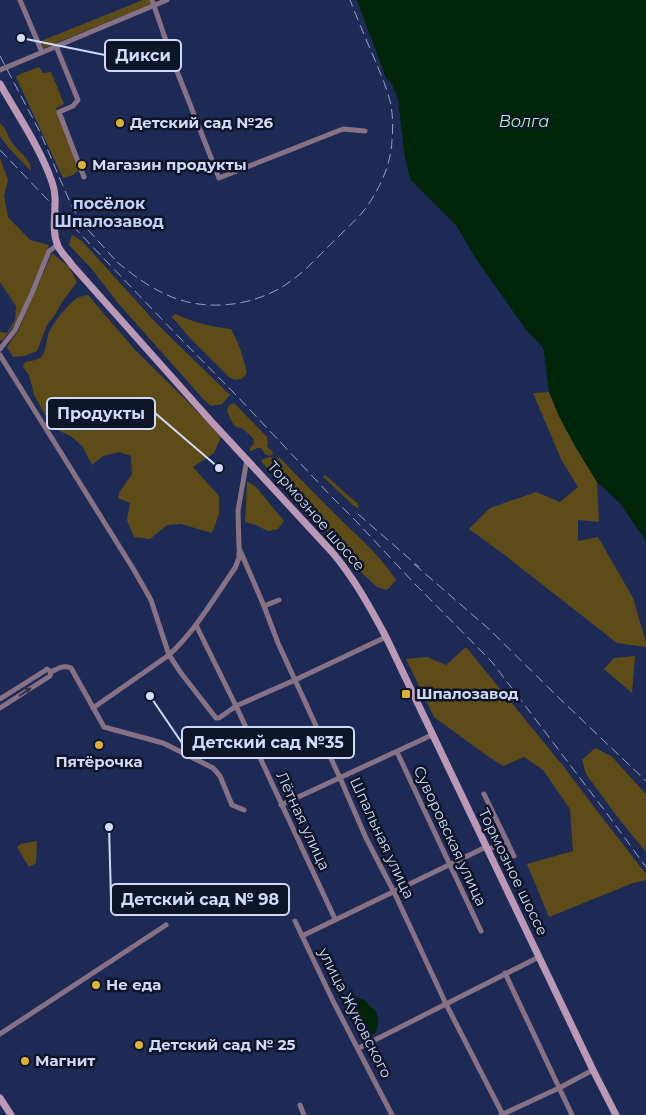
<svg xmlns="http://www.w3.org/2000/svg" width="646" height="1115" font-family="Montserrat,sans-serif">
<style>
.green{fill:#5e4c18}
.water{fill:#002509}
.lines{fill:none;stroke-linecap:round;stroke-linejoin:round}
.street{stroke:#877285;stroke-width:5}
.secondary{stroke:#ba98b6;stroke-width:7}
.rail{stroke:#96a2c3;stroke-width:1;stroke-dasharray:10 5;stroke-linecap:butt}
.oneway{fill:#393649}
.poi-dot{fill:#dbb233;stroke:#0f1528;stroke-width:2}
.labels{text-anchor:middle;stroke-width:5;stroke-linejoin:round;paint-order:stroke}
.poi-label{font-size:15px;font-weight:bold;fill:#d0dbf7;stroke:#0f1528;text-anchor:start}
.street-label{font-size:15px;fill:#d0dbf7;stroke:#0f1528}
.water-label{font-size:16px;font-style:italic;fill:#acfbbc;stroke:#0f1528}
.neighbourhood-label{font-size:16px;font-weight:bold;fill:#c1d1fe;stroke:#0f1528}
.leader{fill:none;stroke:#d0dbf7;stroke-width:2}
.callout-dot{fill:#d0dbf7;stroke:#0f1528;stroke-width:2}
.callout{fill:#0f1528;stroke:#d0dbf7;stroke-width:2}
.callout-label{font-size:16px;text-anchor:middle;font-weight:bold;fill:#d0dbf7}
</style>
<rect width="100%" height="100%" fill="#1e2a56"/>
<g class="green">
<polygon points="143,0 150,0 151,4 44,48 41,41"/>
<polygon points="39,67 43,73 51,72 64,104 56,108 79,170 73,175 63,178 16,77 18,75"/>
<path d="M0,123C8,130 7,137 13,144C19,152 32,160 31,171L8,147L0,136Z"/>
<polygon points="0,158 8,180 4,196 8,217 30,240 49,245 18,320 2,341 0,340 0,332 7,333 15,320 16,306 0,282"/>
<polygon points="72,235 82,241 158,325 230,395 222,404 211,406 205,401 118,303 91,268 69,245"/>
<polygon points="52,253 69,267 77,282 62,302 55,315 47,325 37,351 24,356 13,357 7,347 18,331"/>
<path d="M88,295L136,351L189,403L221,437L214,453L193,467L219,496V514L212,533L181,524L167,525L150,539L134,537L127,520L130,503L118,498L120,491L132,474L131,456L119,452L103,456L92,465L83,447L72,437L52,427L34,395L29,375L23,367L25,362C30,361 37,360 40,358C47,353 46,339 49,332C54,322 68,304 77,298C80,296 85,296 88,295Z"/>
<path d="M175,314C193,322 211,327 231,329C239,343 243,357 247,373L242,379L235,380L229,377L190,338L172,317Z"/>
<polygon points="549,392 559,416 575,446 597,482 599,522 578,520 578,541 598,537 633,598 646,642 646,647 617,643 502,553 469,529 490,508 536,492 560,502 578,487 561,459 533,393"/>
<path d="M234,403L267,437L268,443L267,445L268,448L272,451L273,454L270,456L265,454L261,448H257L252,451H250V448L254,444L253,438L242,428C233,429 231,419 227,411L229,405Z"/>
<path d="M274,457L280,458C301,480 322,501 343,522C362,540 382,558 396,580L387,590L377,587L363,574L356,565L350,561L324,528L309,517L292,490L263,464L261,460L266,458Z"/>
<polygon points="325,475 357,503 359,507 357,508 353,505 323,477"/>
<polygon points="247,481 256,487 284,521 278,529 268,531 256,525 245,522"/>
<polygon points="466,647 564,767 594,807 646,874 646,880 633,883 549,917 527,864 573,851 570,809 543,770 524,757 503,766 486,755 434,717 406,659 427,657 446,665"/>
<polygon points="635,656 632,693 604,669 614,658"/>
<polygon points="595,748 611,756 646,794 646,852 619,819 586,774 582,760"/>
<polygon points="37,841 36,863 29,867 17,847 20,844"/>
</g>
<g class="water">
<polygon points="357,0 646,0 646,541 619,502 597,482 575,446 559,416 549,392 544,352 542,346 527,331 476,259 456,225 410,179 405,158 398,100 392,84 386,78"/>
<path d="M357,998C366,999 366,1001 371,1007C372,1008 373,1008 374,1009C380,1016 379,1026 375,1034L367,1033L365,1028C358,1023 364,1021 361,1014C359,1011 356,1008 354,1004Z"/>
</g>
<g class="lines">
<g class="street">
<polyline points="20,0 42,52"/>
<polyline points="152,0 173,61 219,178 343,129 365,131"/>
<polyline points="56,46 78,100 73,106 59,112 84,177"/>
<polyline points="0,70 167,0"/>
<polyline points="0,349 15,330 32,293 49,251 58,245"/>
<polyline points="0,355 134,570 151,600 169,655 181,673 216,718 219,718 236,706 295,680 386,637"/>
<polyline points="247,459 238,511 239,548 264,606 278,643 340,778 366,838 394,892 446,1004 503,1115"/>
<polyline points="264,606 279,600"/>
<polyline points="196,625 236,706 335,919"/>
<path d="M51,672C58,668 63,665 71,668L104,727L163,743L213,768L220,776L232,805L244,810"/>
<polyline points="0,699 46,670 47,669 51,672 50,676 0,708"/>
<path d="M93,708L169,655C196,630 214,598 235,568L239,558V552"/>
<polyline points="397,752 481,931"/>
<polyline points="484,794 514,856"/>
<polyline points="281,805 432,735"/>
<polyline points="487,850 507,841"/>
<polyline points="295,921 333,1001 392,1115"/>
<polyline points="302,936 486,847"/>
<polyline points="505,973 572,1115"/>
<polyline points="0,1034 166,925"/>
<polyline points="359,1048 539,957"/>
<polyline points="300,1105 304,1115"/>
<polyline points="501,1115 559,1088 593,1070"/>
</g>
<g class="secondary">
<path d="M0,84C17,114 41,149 52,182C60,202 49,226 58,246C61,253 68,259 72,265L210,420L332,552C354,578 370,607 386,637L593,1070L616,1115"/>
<polyline points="0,1098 11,1115"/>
</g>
<g class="rail">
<polyline points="0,56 40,132 72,207 81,222 118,263"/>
<polyline points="0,150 176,334 237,396 330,495 355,520 413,582 492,662 605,811 646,867"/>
<path d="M117,262C132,274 147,286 165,294C204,313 256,307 291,281C308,269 322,252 338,237C346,229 355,221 362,213C378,193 391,166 392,140C393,129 393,117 391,106C388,90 381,75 375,60C366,40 358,20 350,0"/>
<polyline points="358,514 419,567"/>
<polyline points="414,564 490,630 557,696 646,781"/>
</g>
</g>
<defs><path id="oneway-solid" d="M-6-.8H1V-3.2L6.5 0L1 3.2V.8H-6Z" transform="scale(1.25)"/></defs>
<use class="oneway" href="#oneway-solid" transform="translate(25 692) rotate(-33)"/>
<g class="poi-dot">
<circle cx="120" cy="123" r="5"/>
<circle cx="82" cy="165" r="5"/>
<rect x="401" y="689" width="10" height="10" rx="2.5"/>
<circle cx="99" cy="745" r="5"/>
<circle cx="96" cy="985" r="5"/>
<circle cx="139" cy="1045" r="5"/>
<circle cx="25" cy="1061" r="5"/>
</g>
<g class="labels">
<g class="poi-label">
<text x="130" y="128">Детский сад №26</text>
<text x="92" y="170">Магазин продукты</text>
<text x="416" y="699">Шпалозавод</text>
<text x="99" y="767" text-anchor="middle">Пятёрочка</text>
<text x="106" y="990">Не еда</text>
<text x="149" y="1050">Детский сад № 25</text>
<text x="35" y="1066">Магнит</text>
</g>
<g class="street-label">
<text transform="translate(316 516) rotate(49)" y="5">Тормозное шоссе</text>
<text transform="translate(303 821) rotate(65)" y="5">Лётная улица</text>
<text transform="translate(450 836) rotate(65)" y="5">Суворовская улица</text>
<text transform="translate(382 838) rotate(65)" y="5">Шпальная улица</text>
<text transform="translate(513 872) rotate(64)" y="5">Тормозное шоссе</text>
<text transform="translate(355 1013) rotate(63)" y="5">улица Жуковского</text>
</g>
<g class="water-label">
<text x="524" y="127">Волга</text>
</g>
<g class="neighbourhood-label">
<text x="109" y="209">посёлок<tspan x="109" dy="18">Шпалозавод</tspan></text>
</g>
</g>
<path class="leader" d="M21 38L105 55M219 468L155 413M150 696L182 743M109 827L111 899"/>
<g class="callout-dot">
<circle cx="21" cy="38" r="5"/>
<circle cx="219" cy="468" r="5"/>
<circle cx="150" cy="696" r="5"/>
<circle cx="109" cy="827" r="5"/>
</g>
<g class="callout">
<rect x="105" y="40" width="76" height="31" rx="5"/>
<rect x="47" y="398" width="108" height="31" rx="5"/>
<rect x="182" y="727" width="172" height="31" rx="5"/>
<rect x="111" y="884" width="178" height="31" rx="5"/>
</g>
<g class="callout-label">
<text x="143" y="61">Дикси</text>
<text x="101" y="419">Продукты</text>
<text x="268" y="748">Детский сад №35</text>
<text x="200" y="905">Детский сад № 98</text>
</g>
</svg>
